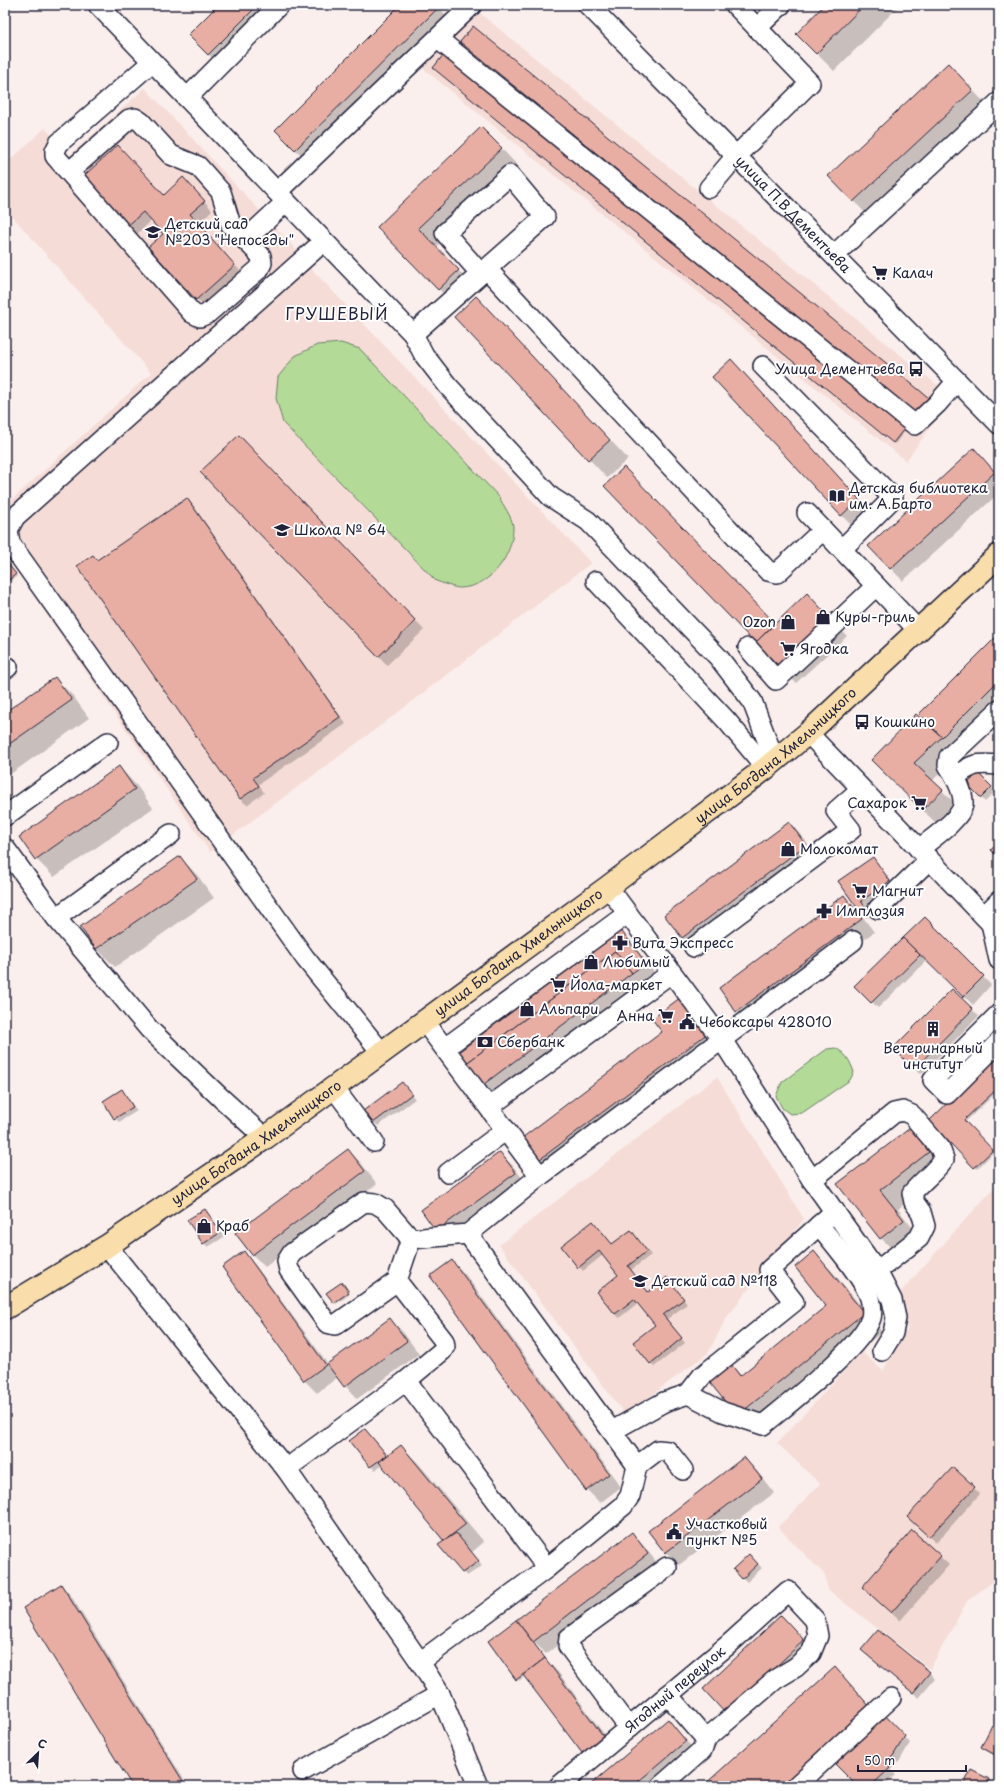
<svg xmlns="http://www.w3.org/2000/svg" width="1004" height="1791" font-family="'Playpen Sans',sans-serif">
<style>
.built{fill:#f5dcd7}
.green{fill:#b3db97;stroke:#6a7e69}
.shadow{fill:#0003}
.building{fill:#e8aea3;stroke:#22223b}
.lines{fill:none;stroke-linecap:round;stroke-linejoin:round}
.minor-casing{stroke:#22223b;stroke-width:22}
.major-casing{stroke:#22223b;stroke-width:25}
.minor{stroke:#fff;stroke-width:19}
.major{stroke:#f9deab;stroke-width:22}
.labels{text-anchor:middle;stroke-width:4;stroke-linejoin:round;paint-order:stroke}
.street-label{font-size:14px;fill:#22223b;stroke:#fff}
.poi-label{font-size:14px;fill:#22223b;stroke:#fff;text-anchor:start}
.quarter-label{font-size:16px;letter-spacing:1px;fill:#22223b;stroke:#fff}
</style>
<rect width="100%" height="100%" fill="#faefed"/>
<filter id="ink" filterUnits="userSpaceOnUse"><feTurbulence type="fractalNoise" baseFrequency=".025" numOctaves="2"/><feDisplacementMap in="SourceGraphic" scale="8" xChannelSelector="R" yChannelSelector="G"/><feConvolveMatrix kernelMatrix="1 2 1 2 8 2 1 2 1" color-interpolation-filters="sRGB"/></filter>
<g filter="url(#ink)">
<g class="built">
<polygon points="471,6 952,397 906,461 414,61"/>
<polygon points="145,88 292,245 303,260 591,563 392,717 210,852 5,554 5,506 151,373 5,208 5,165 45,128 70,155"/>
<polygon points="717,1077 804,1219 727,1317 708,1353 625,1415 499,1245"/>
<polygon points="999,1182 999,1573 995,1580 967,1601 930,1669 828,1590 825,1575 778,1527 820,1484 777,1443 862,1352 883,1371 908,1328 898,1295"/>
</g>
<g class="green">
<path d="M341,343L360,349L499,497C503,505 512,517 513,526C514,555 491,587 460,588C453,588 443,583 436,581L283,423L276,398L278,377L295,356L317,345Z"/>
<path d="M835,1048C846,1053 850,1061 854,1072L850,1080L802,1113L790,1114L782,1108L776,1096L782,1082L827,1049Z"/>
</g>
<g class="shadow">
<polygon points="219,5 294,5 227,73 189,35"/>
<polygon points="402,5 436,5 457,26 314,168 276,130"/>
<polygon points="826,5 900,5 834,71 797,34"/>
<polygon points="948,65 991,109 872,220 830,176"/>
<polygon points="436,69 904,430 905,431 895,444"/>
<polygon points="500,147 519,167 436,247 476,289 457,308 379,227"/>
<polygon points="80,181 164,196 192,187 212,210 198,224 243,274 205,308 150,248 165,234 152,220 133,238"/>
<polygon points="494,316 628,459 607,478 456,317"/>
<polygon points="744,373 871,512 854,528 841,515"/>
<polygon points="247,445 424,630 387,665 202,472"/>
<polygon points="986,462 999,476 999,493 903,581 869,546"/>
<polygon points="605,486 642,486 775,624 825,613 847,636 796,683"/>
<polygon points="187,499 193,505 346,724 259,784 264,793 247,805 240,799 97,561"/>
<polygon points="5,561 17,576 5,586"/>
<polygon points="999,635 999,716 932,781 961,809 941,828 872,760 937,734"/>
<polygon points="55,678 73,696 89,718 5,778 5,713"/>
<polygon points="119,767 137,786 153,808 54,877 36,859"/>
<polygon points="978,774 995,792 985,802 968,784"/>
<polygon points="789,823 802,836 818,858 695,950 682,937"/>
<polygon points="180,857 198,876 214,898 115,967 97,949 82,927"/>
<polygon points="873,858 895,887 867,908 872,914 867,918 840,881"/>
<polygon points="844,896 857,909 874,932 750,1024 737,1011 720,989"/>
<polygon points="925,919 991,985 973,1005 927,960 878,1008 855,986"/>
<polygon points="620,930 629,939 654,972 640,982 644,986 494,1099 481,1086"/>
<polygon points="952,990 979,1016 921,1074 895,1048"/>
<polygon points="681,999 716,1042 549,1168 524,1138 664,1033"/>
<polygon points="999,1055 999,1090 965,1122 994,1152 977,1169 930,1121"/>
<polygon points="402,1083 415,1099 378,1126 374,1122"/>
<polygon points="122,1090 137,1111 119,1122 115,1118"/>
<polygon points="910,1129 928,1147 947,1171 898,1209 921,1239 899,1256 881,1238 839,1184"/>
<polygon points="348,1150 361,1163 377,1184 265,1267 252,1254"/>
<polygon points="500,1153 513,1166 528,1186 450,1243 437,1230"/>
<polygon points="205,1210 224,1237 208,1247 204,1243"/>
<polygon points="634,1235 651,1255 631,1270 648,1293 670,1282 687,1304 667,1319 685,1343 654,1367 650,1363 656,1325 639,1302 619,1318 615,1314 620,1276 603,1255 583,1271 562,1246 612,1245"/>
<polygon points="244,1253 256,1266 328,1364 390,1319 403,1332 419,1354 357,1399 338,1377 317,1393 304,1380"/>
<polygon points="814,1253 832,1271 882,1332 756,1434 738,1415 727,1361 742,1376 828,1306"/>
<polygon points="452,1261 465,1274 621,1487 600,1503 587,1490"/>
<polygon points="344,1285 350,1294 336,1304 334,1302"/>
<polygon points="369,1434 388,1456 401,1446 419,1464 484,1542 471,1553 482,1566 467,1576 462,1572 446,1541 383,1465 375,1470 371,1466"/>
<polygon points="744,1458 757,1471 774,1493 679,1565 666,1552"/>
<polygon points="974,1488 980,1494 936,1543 915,1524"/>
<polygon points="912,1531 949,1565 900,1621 863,1587"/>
<polygon points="631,1534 644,1546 660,1567 546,1654 532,1640 531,1641 546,1660 558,1672 616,1750 596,1766 583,1753 525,1676 519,1681 489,1642"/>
<polygon points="749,1555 762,1568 747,1582 734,1569"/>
<polygon points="61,1585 70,1594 188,1786 134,1786"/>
<polygon points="790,1625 812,1649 727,1713"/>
<polygon points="862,1650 929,1672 935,1679 919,1698"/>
<polygon points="834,1669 800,1786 704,1786"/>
<polygon points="883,1715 910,1743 899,1762 891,1770 896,1775 884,1786 859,1786"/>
<polygon points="668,1721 698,1754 661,1786 590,1786"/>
<polygon points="999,1730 999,1758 986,1751 982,1747"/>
<polygon points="971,1772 989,1780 993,1784 992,1786 964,1786"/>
</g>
<g class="building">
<polygon points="218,5 258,5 208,55 188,35"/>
<polygon points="400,5 437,5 439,7 295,150 275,130"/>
<polygon points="824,5 864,5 816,54 796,34"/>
<polygon points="473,26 929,398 916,414 460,42"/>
<polygon points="444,54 904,429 893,443 433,68"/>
<polygon points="948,63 973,90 853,202 828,176"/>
<polygon points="481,127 502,148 418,228 459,270 438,290 377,227"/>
<polygon points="118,145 164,195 183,177 205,201 190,214 235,265 196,300 148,247 163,234 143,212 123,230 78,181"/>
<polygon points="476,296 610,440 588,460 454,317"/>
<polygon points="731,359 859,499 841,516 712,377"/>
<polygon points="239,435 416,621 378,657 200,472"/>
<polygon points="974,448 995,472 890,569 868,546"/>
<polygon points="624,467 775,623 755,643 604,486"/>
<polygon points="187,498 340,717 253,778 259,786 240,799 77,566 93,555 97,560"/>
<polygon points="5,560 16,574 5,583"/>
<polygon points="807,593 829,617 778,665 755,643"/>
<polygon points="999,634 999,680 942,737 919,714"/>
<polygon points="55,677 72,700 5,747 5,712"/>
<polygon points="916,714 942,737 914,763 943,790 922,810 871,760"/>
<polygon points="119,766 135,789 35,860 19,837"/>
<polygon points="978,773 992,787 981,798 967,784"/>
<polygon points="789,822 806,845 682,938 664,915"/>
<polygon points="999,841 999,858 991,850"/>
<polygon points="180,856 197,879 96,949 80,927"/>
<polygon points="873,857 890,881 861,901 866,908 860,912 838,881"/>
<polygon points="844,895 862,919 736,1012 719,988"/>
<polygon points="925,917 984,976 963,997 903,938"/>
<polygon points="620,929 646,963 632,973 615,951 464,1065 456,1054"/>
<polygon points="903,938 920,955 871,1003 854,986"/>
<polygon points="615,951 632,973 480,1087 464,1065"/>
<polygon points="952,989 973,1009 914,1069 893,1048"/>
<polygon points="681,997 708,1033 539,1160 522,1138 662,1032 652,1019"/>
<polygon points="999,1053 999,1087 964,1120 993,1150 974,1168 929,1121"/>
<polygon points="402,1082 412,1094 373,1123 363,1111"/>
<polygon points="122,1089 133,1107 114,1119 103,1101"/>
<polygon points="910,1128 929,1152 880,1190 904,1220 880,1239 837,1184"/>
<polygon points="348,1149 365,1171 252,1255 235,1233"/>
<polygon points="500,1152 516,1173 436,1231 421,1210"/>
<polygon points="205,1209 221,1232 203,1244 187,1220"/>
<polygon points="593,1221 612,1244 631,1230 647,1251 628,1266 648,1292 667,1277 684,1299 663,1315 682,1338 650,1364 633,1342 655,1325 634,1299 615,1314 597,1292 618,1275 599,1251 578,1268 561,1246"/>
<polygon points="244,1251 326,1365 304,1381 222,1267"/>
<polygon points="814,1251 864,1313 737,1416 706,1378 728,1360 740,1376 826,1306 795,1267"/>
<polygon points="452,1260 609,1474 586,1491 430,1276"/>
<polygon points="342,1282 349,1292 334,1303 326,1293"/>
<polygon points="390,1318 407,1341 344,1387 327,1364"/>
<polygon points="365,1429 387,1455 370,1467 349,1441"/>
<polygon points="401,1445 466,1524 444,1541 379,1462"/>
<polygon points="744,1457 762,1479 665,1553 648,1531"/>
<polygon points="953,1467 975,1487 929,1537 907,1517"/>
<polygon points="912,1530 941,1556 891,1613 862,1587"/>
<polygon points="632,1532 648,1554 533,1642 516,1620"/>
<polygon points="456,1533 479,1561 462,1573 438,1545"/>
<polygon points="749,1554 758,1564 742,1579 733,1569"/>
<polygon points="61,1584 186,1786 132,1786 23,1608"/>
<polygon points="781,1615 804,1640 726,1714 703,1689"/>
<polygon points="516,1620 545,1658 516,1680 488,1641"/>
<polygon points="878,1630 930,1672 913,1693 861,1650"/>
<polygon points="545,1658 604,1737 582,1753 523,1675"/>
<polygon points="835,1667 870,1707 782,1786 703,1786"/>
<polygon points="999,1683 999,1698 993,1695"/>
<polygon points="883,1713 905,1736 893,1756 885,1763 890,1768 871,1786 857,1786 834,1763"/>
<polygon points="668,1719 686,1741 633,1786 589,1786"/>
<polygon points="992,1725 999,1729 999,1757 981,1747"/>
<polygon points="971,1770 989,1779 986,1786 963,1786"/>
</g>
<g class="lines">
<defs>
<g id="minor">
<polyline points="98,5 413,334 424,355 448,386 551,497 588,521 719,658 752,701 775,761"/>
<path id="s1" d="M588,5L999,424"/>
<polyline points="757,28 781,5"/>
<polyline points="438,39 915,425 937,404 957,381"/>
<polyline points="187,98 279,5"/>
<polyline points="69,172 129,119 135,118 141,122 171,155 198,166 221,192 231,225 261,256 262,263 259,269 207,314 200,317 192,313 55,156 55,151 59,143 152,62"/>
<polyline points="709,188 736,156 810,83 735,5"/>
<polyline points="277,192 472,5"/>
<polyline points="245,240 286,202"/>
<polyline points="323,242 15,517 8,530 10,543 305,958 382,1053"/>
<polyline points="834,255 999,102"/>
<polyline points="487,269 768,571 777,573 823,530"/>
<polyline points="413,334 545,217 510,175 445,233 481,274"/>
<polyline points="763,366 893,498 842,549"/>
<polyline points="807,513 918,630"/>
<polyline points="596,581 727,721 766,768"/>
<polyline points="748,648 776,680 876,586"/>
<polyline points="5,669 8,667"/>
<polyline points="808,733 999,932"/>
<path d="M955,777C973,763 977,763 999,765"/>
<polyline points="5,816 108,742"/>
<polyline points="5,848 56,918 149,1029 221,1098 265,1138"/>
<path d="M919,849C930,840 961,819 963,805C964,791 955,777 948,765L949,757L999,710"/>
<polyline points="608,887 722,1040 812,1180 877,1271 892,1300 896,1318 893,1333 882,1351"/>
<polyline points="878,909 929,860"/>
<polyline points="984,916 999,901"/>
<polyline points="56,918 171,834"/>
<polyline points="991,923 999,960"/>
<polyline points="694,947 851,830 836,811 861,789"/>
<polyline points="999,1014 933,1080 947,1094 999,1042"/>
<polyline points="424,1021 540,1176"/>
<polyline points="445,1048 627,914"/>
<polyline points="334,1088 374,1142"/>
<polyline points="489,1107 671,973"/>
<polyline points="448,1173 506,1130"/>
<path d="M812,1180L894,1113L903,1111L912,1115L940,1148L944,1159C935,1172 922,1181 912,1193L914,1202L921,1212L925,1226L919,1238L877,1271"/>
<polyline points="468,1234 637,1466"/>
<polyline points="411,1239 397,1281 335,1325 327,1323 289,1270 287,1261 292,1253 364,1202 375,1203 385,1209 411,1239 468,1234 540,1176 853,941"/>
<polyline points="107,1246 286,1469 420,1662 440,1694 478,1786"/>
<polyline points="406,1381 547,1568"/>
<path d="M688,1394L723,1412L763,1425C788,1404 862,1347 871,1318C872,1315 872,1307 871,1303C869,1283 832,1242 819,1225"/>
<polyline points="612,1431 664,1402 688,1394 702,1376 794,1302 769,1270 835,1211"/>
<polyline points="286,1469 406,1381 442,1351 445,1346 444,1341 397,1281"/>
<polyline points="420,1662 547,1568 623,1506 630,1496 637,1466 658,1450 668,1451 683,1470"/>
<polyline points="629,1728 568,1646 569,1638 667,1567"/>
<polyline points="303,1771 440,1694"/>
<path id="s2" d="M559,1786L728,1645L788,1591L815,1620L818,1636L811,1653L796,1667L776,1679L706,1739"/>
<polyline points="661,1786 702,1750 706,1739 668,1695"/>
<polyline points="796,1786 891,1698"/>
</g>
<g id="major">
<path id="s3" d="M5,1308L107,1246L265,1138L608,887L766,768L808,733L999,555"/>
</g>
</defs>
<use href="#minor" class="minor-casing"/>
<use href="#major" class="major-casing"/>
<use href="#minor" class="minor"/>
<use href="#major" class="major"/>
</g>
</g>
<defs>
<symbol id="school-bare" viewBox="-9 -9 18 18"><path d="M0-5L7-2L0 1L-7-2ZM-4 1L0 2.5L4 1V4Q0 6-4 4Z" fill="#22223b" stroke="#fff" stroke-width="2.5" paint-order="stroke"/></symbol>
<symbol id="supermarket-bare" viewBox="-9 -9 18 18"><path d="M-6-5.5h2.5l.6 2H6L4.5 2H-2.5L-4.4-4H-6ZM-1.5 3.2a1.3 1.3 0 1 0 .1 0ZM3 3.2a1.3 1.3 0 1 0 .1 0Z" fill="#22223b" stroke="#fff" stroke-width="2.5" paint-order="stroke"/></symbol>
<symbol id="bus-bare" viewBox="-9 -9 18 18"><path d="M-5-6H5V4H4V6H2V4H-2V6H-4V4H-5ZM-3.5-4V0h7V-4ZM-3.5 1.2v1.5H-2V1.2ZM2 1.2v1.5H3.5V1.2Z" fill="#22223b" stroke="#fff" stroke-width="2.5" paint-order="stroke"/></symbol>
<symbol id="library-bare" viewBox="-9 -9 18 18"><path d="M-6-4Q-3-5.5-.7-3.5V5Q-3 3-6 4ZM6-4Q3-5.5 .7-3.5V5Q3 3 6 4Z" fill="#22223b" stroke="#fff" stroke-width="2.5" paint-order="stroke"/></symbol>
<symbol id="shop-bare" viewBox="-9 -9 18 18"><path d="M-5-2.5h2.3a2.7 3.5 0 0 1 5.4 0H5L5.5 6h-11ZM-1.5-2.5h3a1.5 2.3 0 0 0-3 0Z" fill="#22223b" stroke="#fff" stroke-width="2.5" paint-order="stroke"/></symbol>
<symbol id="pharmacy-bare" viewBox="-9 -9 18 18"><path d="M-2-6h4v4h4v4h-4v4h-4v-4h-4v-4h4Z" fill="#22223b" stroke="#fff" stroke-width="2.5" paint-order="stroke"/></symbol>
<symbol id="civic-bare" viewBox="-9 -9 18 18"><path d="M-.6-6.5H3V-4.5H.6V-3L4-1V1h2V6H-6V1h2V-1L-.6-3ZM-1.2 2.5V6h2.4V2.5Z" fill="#22223b" stroke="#fff" stroke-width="2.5" paint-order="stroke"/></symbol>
<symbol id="building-bare" viewBox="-9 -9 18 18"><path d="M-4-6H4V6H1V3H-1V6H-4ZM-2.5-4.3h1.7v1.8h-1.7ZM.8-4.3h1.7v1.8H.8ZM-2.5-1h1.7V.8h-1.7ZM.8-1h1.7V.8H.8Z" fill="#22223b" stroke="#fff" stroke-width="2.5" paint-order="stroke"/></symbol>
<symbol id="bank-bare" viewBox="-9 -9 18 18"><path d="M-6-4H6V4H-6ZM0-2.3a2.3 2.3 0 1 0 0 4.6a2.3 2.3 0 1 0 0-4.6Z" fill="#22223b" stroke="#fff" stroke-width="2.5" paint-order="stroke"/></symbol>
</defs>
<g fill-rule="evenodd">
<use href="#school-bare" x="142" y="221" width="22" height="22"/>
<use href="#supermarket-bare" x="869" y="262" width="22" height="22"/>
<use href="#bus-bare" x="905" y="358" width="22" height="22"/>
<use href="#library-bare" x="826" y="485" width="22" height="22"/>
<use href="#school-bare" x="271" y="519" width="22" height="22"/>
<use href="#shop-bare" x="812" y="606" width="22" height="22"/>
<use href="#shop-bare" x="777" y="611" width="22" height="22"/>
<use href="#supermarket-bare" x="777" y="638" width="22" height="22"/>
<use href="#bus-bare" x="851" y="711" width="22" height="22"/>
<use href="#supermarket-bare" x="908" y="792" width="22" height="22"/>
<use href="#shop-bare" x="777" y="838" width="22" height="22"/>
<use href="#supermarket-bare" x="849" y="880" width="22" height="22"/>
<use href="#pharmacy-bare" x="813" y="900" width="22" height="22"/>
<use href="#pharmacy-bare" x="609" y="932" width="22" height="22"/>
<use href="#shop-bare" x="580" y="951" width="22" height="22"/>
<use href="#supermarket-bare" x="547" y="974" width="22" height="22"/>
<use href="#shop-bare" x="516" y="998" width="22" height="22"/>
<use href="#supermarket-bare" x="655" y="1005" width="22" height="22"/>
<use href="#civic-bare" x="676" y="1011" width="22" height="22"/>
<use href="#building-bare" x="922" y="1018" width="22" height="22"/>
<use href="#bank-bare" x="474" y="1031" width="22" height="22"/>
<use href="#shop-bare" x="193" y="1215" width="22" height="22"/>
<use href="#school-bare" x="629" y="1270" width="22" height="22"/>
<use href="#civic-bare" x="663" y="1521" width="22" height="22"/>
</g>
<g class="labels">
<g class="street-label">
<text dy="5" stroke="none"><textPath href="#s1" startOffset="293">улица П.В.Дементьева</textPath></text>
<text dy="5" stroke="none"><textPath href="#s3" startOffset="949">улица Богдана Хмельницкого</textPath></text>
<text dy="5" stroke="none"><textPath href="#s3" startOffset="625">улица Богдана Хмельницкого</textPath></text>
<text dy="5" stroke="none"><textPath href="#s3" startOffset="301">улица Богдана Хмельницкого</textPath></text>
<text dy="5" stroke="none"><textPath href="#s2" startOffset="151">Ягодный переулок</textPath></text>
</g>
<g class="poi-label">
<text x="165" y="229">Детский сад<tspan x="165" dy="16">№203 "Непоседы"</tspan></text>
<text x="892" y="278">Калач</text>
<text x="904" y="374" text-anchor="end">Улица Дементьева</text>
<text x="849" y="493">Детская библиотека<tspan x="849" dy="16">им. А.Барто</tspan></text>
<text x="294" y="535">Школа № 64</text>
<text x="835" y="622">Куры-гриль</text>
<text x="776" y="627" text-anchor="end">Ozon</text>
<text x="800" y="654">Ягодка</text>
<text x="874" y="727">Кошкино</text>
<text x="907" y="808" text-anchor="end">Сахарок</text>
<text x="800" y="854">Молокомат</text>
<text x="872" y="896">Магнит</text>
<text x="836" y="916">Имплозия</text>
<text x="632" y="948">Вита Экспресс</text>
<text x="603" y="967">Любимый</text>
<text x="570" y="990">Йола-маркет</text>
<text x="539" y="1014">Альпари</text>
<text x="654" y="1021" text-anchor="end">Анна</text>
<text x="699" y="1027">Чебоксары 428010</text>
<text x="497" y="1047">Сбербанк</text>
<text x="933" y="1053" text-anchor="middle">Ветеринарный<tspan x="933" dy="16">институт</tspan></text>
<text x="216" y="1231">Краб</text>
<text x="652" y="1286">Детский сад №118</text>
<text x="686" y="1529">Участковый<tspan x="686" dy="16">пункт №5</tspan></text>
</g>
<g class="quarter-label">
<text x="337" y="320">ГРУШЕВЫЙ</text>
</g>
</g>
<rect width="1004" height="1791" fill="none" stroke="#fff" stroke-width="20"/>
<rect x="10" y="10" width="984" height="1771" fill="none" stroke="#22223b" stroke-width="1.5" filter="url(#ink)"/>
<g transform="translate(38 1753) rotate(25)" stroke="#ffffff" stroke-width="3" paint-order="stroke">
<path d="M0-3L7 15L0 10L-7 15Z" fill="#22223b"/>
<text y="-6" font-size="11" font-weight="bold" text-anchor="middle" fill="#22223b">С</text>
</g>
<path d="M858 1765v6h108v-6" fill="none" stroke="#22223b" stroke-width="2"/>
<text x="864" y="1765" font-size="12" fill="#22223b" stroke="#ffffff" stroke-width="3" paint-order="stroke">50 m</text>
</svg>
